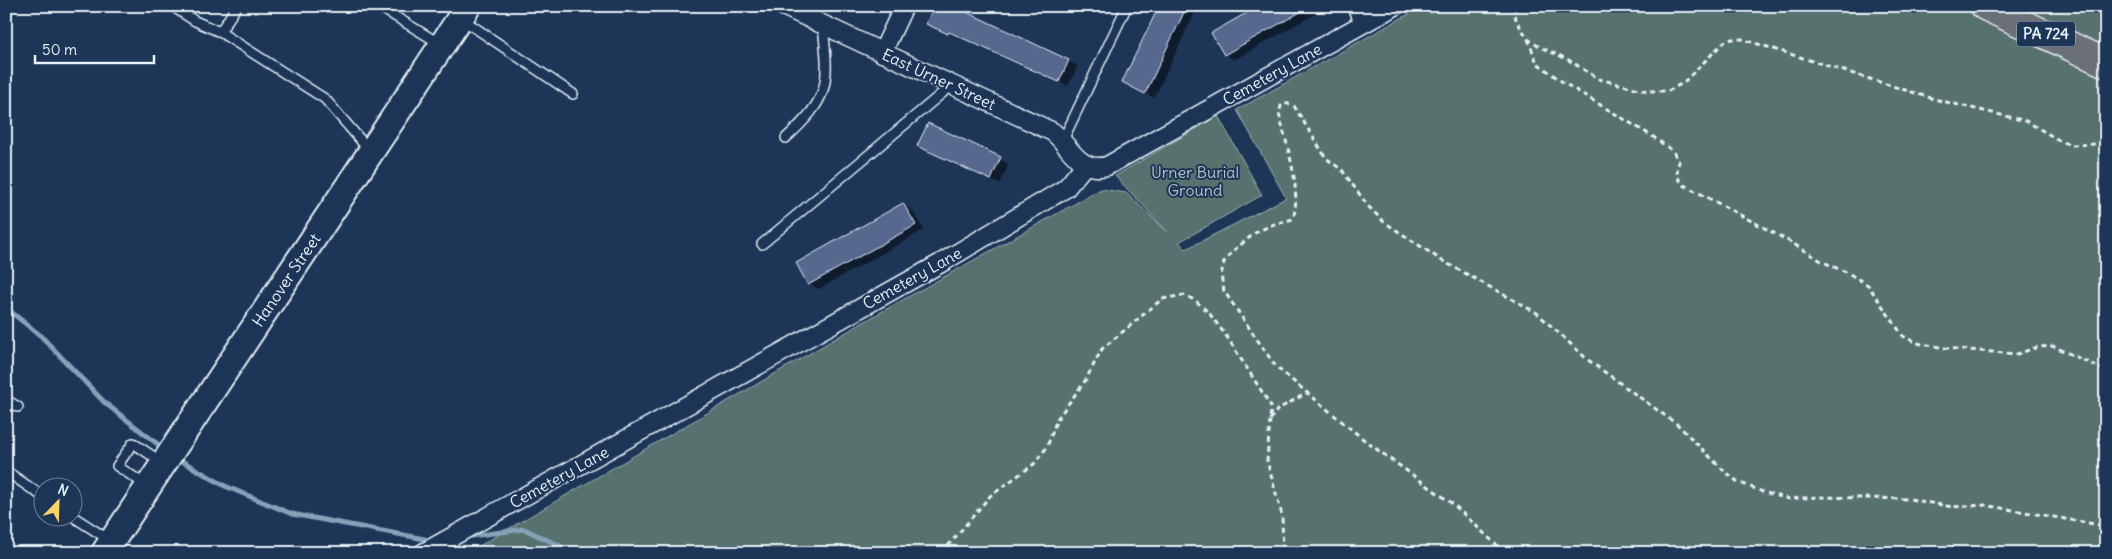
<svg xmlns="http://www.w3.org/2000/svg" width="2112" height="559" font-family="Delius,sans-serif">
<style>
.green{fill:#57716e;stroke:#a0b1b3}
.shadow{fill:#0007}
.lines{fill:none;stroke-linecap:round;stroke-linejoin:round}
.stream{stroke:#86a1b8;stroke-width:5}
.building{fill:#56678e;stroke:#e8f1f8}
.lane-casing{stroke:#e8f1f8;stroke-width:12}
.street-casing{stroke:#e8f1f8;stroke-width:21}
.secondary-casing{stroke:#e8f1f8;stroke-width:29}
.primary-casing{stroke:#e8f1f8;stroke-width:31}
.path{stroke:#e8f1f8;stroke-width:3;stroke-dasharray:5 4;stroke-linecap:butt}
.lane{stroke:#1d3557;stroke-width:9}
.street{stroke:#1d3557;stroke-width:18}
.secondary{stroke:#1d3557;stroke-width:25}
.primary{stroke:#6b6f75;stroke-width:28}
.labels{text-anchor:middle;stroke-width:4;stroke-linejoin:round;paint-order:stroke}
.shield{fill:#1d3557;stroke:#abb9c8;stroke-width:1}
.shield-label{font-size:15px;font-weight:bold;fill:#e8f1f8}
.street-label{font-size:16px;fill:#e8f1f8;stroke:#1d3557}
.park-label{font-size:16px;fill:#b5c4c8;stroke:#1d3557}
</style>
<rect width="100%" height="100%" fill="#1d3557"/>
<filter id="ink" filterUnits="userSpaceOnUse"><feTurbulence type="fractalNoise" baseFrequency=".02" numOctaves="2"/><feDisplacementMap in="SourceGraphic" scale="10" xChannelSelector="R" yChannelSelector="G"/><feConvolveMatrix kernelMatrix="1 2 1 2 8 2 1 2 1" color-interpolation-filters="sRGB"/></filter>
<g filter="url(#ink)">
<polygon class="green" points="1423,6 2106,6 2106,553 467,553 874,316 1101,189 1126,193 1168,232 1115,176 1218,116 1262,195 1179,242 1186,249 1286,198 1237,110"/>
<g class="shadow">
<polygon points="935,6 972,6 969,15 1078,66 1068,86 959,36 958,38 936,28"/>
<polygon points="1160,6 1198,6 1154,98 1133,87"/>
<polygon points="1262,6 1329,6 1234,60 1225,54"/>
<polygon points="928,125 1009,164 1000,184 928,150"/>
<polygon points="903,204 912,210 924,230 819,289 809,284"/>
</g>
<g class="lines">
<g class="stream">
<polyline points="6,308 41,336 105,403 164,449"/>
<polyline points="175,457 225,486 292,514 435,541"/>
<polyline points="464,537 524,529 575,553"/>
</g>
</g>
<g class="building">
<polygon points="934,6 954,6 1069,60 1059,82 949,32 948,34 926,24"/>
<polygon points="1159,6 1187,6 1145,94 1122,82"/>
<polygon points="1259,6 1311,6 1224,55 1211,33"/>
<polygon points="928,123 1001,157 991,180 917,146"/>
<polygon points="903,203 916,225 808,285 796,263"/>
</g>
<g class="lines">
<defs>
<g id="lane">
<polyline points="172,6 195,21 220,32"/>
<polyline points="237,6 220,32 325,99 370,151"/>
<polyline points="378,6 442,45"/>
<polyline points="806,18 812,6"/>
<polyline points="462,19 573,94"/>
<path d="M786,138C831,97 829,83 823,26"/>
<polyline points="1063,140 1127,6"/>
<polyline points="762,244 952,85"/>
<polyline points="6,400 18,407"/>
<polyline points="6,471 42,496"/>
<polyline points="146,485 117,466 133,443 163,463"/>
<polyline points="72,516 111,541"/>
</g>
<g id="street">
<path d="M783,6L1053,132C1071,147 1079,173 1107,166L1395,6"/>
<polyline points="1356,6 1365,22"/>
<polyline points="882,53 904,6"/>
<polyline points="423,553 941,263 1066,188 1085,165"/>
</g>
<polyline id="secondary" points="104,553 468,6"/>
<polyline id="primary" points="1985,6 2106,63"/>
</defs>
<use href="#lane" class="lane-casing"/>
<use href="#street" class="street-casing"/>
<use href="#secondary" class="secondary-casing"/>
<use href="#primary" class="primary-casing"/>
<g class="path">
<polyline points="1514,6 1516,20 1528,39 1538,46 1567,59 1599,79 1647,91 1668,91 1683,83 1724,42 1732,39 1742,39 1934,99 2026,121 2062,142 2073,145 2096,144 2106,147"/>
<path d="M1528,39L1537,63L1564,83L1652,136L1673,151L1679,162C1676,172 1676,178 1684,185L1787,240L1823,262L1848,273L1868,285L1903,336L1917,343L1945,348L2017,354L2038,347L2053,346L2106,371"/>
<polyline points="1270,420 1278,409 1307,393"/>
<polyline points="942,553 990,496 1034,464 1047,447 1057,419 1085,381 1102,349 1162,299 1185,295 1196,301 1209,313 1227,337 1271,406 1267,461 1282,515 1283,553"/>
<path d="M1505,553L1453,504L1368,443L1276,367L1224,291L1221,275L1224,262L1233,251L1255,233L1271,225L1293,219C1302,188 1286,144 1279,113L1281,106L1285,103L1294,106L1326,158L1342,170L1368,206L1384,222L1441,260L1537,313L1588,360L1678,425L1722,469L1738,482L1763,492L1789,499L1818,497L1910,499L1952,507L1984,505L2106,526"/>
</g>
<use href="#lane" class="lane"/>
<use href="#street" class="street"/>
<use href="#secondary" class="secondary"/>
<use href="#primary" class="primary"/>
</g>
</g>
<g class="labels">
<rect class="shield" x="2017" y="21.5" width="58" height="25" rx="4"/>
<g class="shield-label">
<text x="2046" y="39">PA 724</text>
</g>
<g class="street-label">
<text transform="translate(1272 74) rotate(-29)" y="6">Cemetery Lane</text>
<text transform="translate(939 79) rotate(25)" y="6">East Urner Street</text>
<text transform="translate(912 278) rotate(-29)" y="6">Cemetery Lane</text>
<text transform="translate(286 280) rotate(-56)" y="6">Hanover Street</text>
<text transform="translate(559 477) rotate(-29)" y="6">Cemetery Lane</text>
</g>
<g class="park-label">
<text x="1195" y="178">Urner Burial<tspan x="1195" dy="18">Ground</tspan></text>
</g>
</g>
<rect width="2112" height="559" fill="none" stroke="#1d3557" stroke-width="25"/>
<rect x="12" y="12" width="2087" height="534" fill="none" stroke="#e8f1f8" stroke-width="2" filter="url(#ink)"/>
<g transform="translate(58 502) rotate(23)"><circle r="24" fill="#1d3557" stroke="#6e8097"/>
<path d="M0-4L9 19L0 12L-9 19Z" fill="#ffd166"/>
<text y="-8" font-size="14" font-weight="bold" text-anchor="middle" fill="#e8f1f8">N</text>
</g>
<path d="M35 55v8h119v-8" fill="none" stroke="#e8f1f8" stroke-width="2.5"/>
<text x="42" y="55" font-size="15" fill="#e8f1f8" stroke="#1d3557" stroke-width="4" paint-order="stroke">50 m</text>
</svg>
